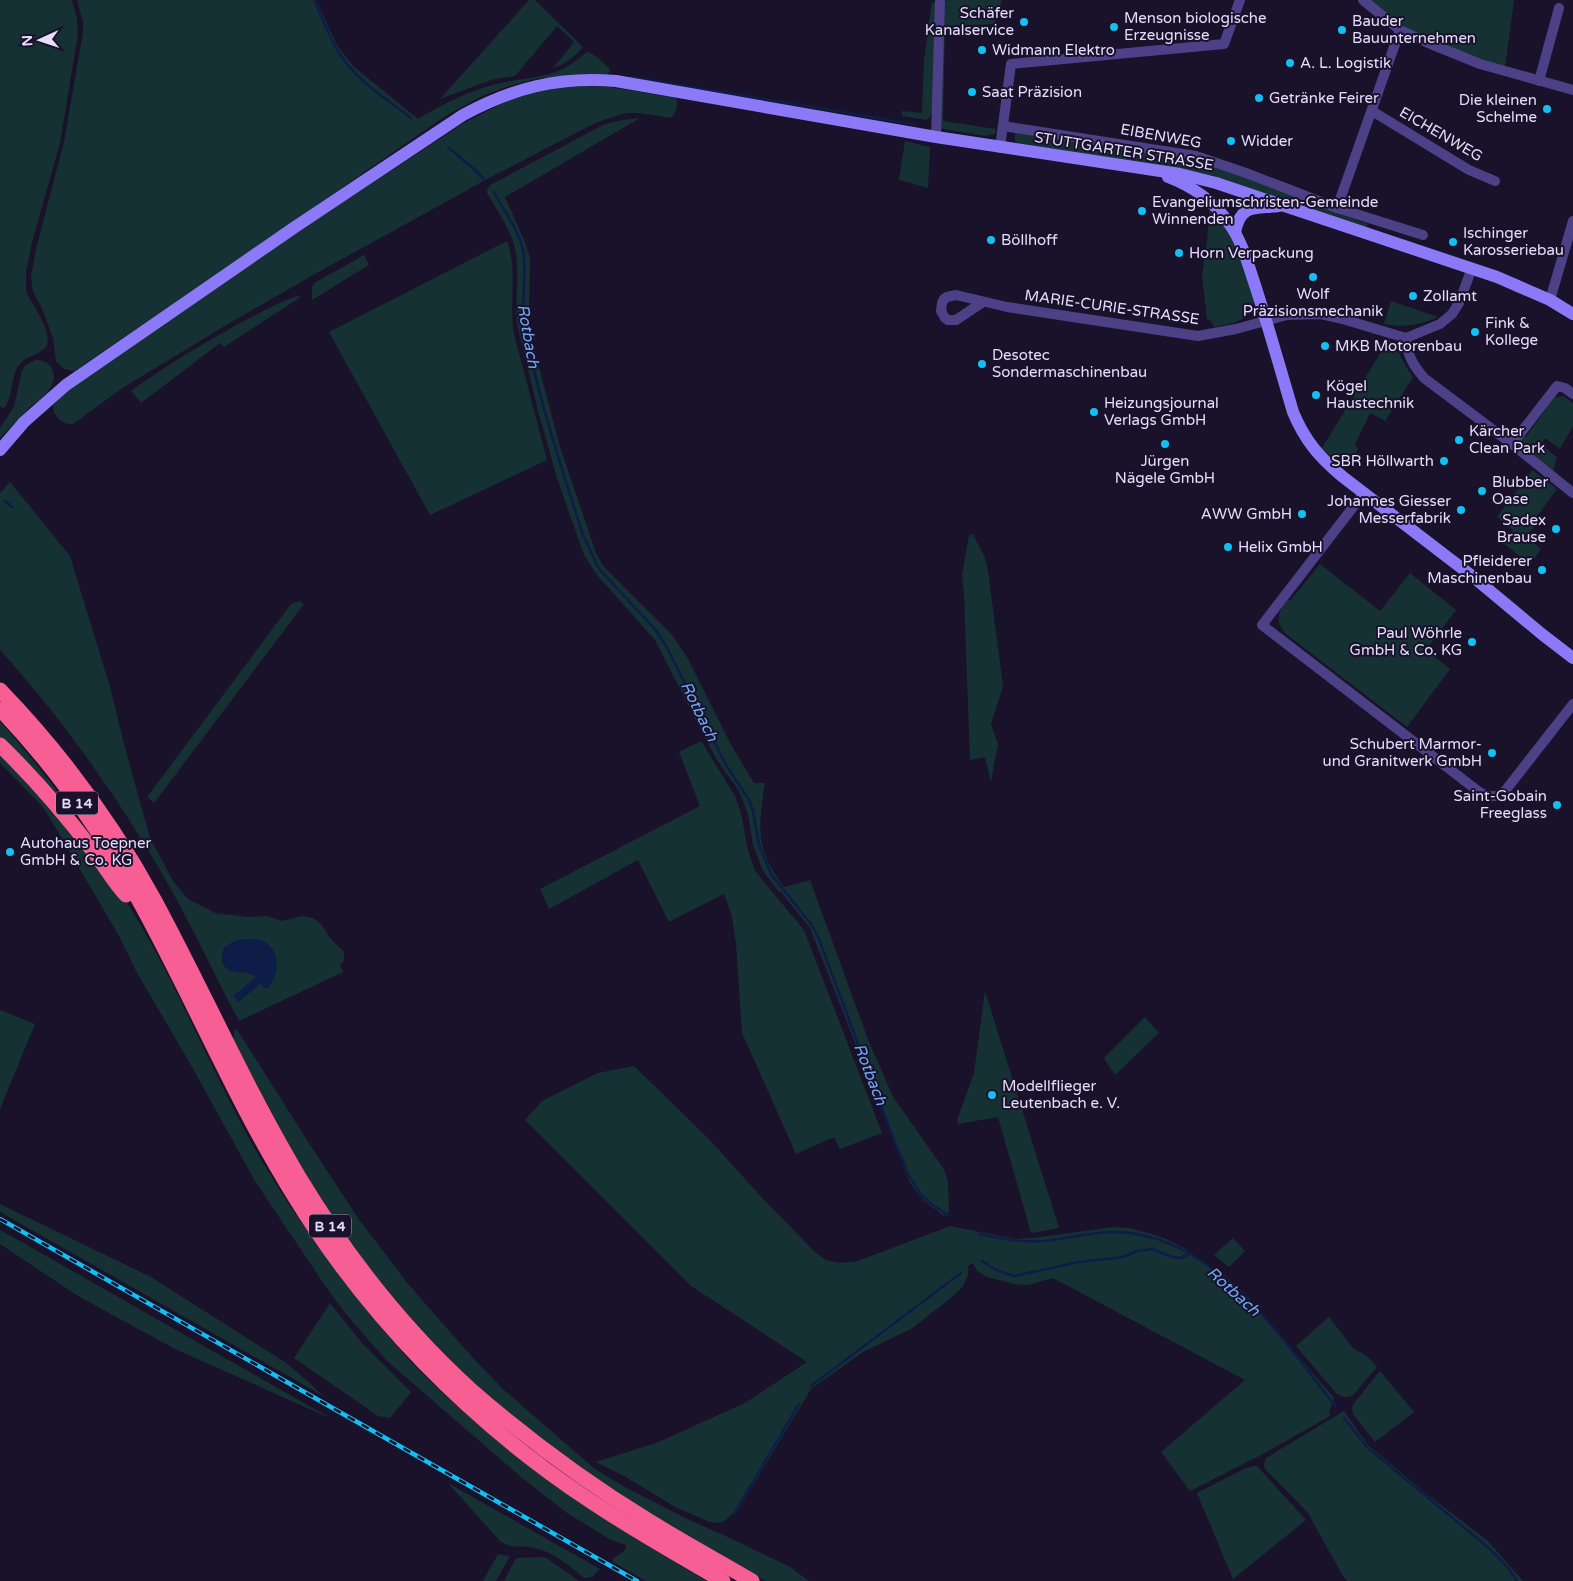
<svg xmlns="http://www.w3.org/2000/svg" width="1573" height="1581" font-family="'Varela Round',sans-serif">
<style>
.green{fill:#163134;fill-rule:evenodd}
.water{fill:#0e1c48}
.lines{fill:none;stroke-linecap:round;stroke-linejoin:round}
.stream{stroke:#0e1c48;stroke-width:2.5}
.street{stroke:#4c4087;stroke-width:10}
.secondary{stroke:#8c79f8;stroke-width:12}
.highway{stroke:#f75e94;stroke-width:15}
.rail-casing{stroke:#13c0f3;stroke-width:4.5}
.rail{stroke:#19122a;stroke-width:2.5;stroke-dasharray:8;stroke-linecap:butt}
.poi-dot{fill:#13c0f3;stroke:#19122a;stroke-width:2}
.labels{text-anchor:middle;stroke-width:4;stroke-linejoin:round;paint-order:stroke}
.shield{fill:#19122a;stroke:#a8a0be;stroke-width:1}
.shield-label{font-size:14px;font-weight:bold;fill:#e5ddfd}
.poi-label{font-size:15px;fill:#e5ddfd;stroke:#19122a;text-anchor:start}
.street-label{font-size:15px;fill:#e5ddfd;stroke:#19122a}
.water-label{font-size:16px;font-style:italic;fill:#70a8f8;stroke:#19122a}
</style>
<rect width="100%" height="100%" fill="#19122a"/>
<g class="green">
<path d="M0,0H72L77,19L78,34L60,143L32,242L26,272V288L27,294C33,305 57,338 44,349C36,356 25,356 18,366C11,377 13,396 4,409L0,406Z"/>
<path d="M77,0H316L337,45L353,66L418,119C442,104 469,91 496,84C518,79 541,78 561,70C570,66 579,58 587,52C595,54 604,63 610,69L608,75L539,78L509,86L482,96L447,115L233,263L74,371L64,369L56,361L53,338L41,306L33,292L31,276L37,245L64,142L83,32V22Z"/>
<path d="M529,0H535L583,47C574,57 566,64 553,68L574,42L557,26L515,76L491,80L440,99Z"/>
<polygon points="949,0 1002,0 994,24 945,26 943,121 996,129 995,134 985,136 938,128 942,2"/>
<path d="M1370,0H1514L1505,68C1472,56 1433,44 1404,26C1392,19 1381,9 1370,0Z"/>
<polygon points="932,2 936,3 933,109 931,115 927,120 902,116 902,111 922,113 924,60"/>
<path d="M576,86L610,87L676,98C678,106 677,111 671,118L640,113H625L595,123L491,177L315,274L233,321L124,387L73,424C62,425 53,416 53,405L76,383L316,220L464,123L513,98L540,91Z"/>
<path d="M640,118L505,197L524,240L530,257L529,317L531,337L560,447L596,553L602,564L610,573L672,635L687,657L730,743L754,783H765C758,828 755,849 784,887L810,880L869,1042L893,1097L944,1169L948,1182L949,1212L944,1216L923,1200L910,1183L810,928L781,892H779L763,871L753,845L748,814L739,791L717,760L705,738L655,640L597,575L584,555L557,478L538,411L517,323C515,299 520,273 515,249C511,230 497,210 487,193C487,189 488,187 492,184L605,124L623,120Z"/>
<polygon points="1018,132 1179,159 1229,171 1339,214 1368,224 1366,228 1150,165 1018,143 1015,141 1015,134"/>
<polygon points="905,141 930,147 928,188 899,180"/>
<path d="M1210,206L1231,232L1254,298C1253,321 1233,323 1214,327L1211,321L1207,319L1202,276L1207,242Z"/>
<path d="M507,241C517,266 510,300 513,328C515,341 520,355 523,368C531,399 539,430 547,460L430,515L329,332Z"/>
<polygon points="364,255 369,265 312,300 312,287 316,282"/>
<path d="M297,296L301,297L224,347L220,343L141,403L131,391C165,366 201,345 238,324C258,314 276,303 297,296Z"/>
<path d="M1391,301L1438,317C1420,325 1404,328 1384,324Z"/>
<path d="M1389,339C1399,350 1404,365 1413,377L1385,421L1370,413L1355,444L1358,449L1347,467L1340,465L1322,448Z"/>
<path d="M36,360C43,360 49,362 52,369C55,375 54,382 50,388C46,396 37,401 30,407C20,417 10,427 0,438V428L14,407L22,370L26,365Z"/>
<polygon points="1563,396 1573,403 1573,426 1560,449 1545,438 1541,445 1557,457 1553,472 1521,445 1520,440 1522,435 1526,437 1554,398"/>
<polygon points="1532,470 1557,489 1537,516 1540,519 1526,537 1541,549 1530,564 1503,543 1513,530 1497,517"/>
<path d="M10,482L70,556L110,687L124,744L150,838L173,881L188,899L215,913L248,917L267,916L282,921L302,916L313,918L321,924L331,939L344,952V961L340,965L343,972L239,1021C212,971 189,919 160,870C114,792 61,717 0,650V493ZM249,939L260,940L261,983L238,1002L234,996L256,977L253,974L243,971L222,962V954L225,947L239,940Z"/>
<polygon points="973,534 985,558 988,571 1003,686 991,724 998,744 991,782 985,757 970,760 964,593 962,575 969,535"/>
<path d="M1320,564L1380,611L1410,573L1456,610L1426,650L1450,669L1407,727L1286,634C1274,621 1278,612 1288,599L1290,601Z"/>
<polygon points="299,601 304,604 154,803 147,797 291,604"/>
<path d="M0,722C33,758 62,796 90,836L0,737Z"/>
<polygon points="701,741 735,796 742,817 747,847 755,871 804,930 882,1133 840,1149 834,1137 796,1154 742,1033 736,944 732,917 724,894 669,922 638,860 549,909 540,889 700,806 679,752"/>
<path d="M0,749L115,884C171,967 206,1062 255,1149C289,1208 328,1263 371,1315C388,1336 406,1358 427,1378C510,1459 606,1523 707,1581H646L613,1562V1559L625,1550L626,1545L611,1540L567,1513L521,1477L386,1360L346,1314L326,1287L255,1181L187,1058L137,973L119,936L50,818L42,806L0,763Z"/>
<polygon points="985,991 1059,1228 1031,1233 998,1117 958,1124 957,1120 974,1073"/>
<polygon points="0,1010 35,1024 0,1109"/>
<polygon points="1145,1017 1159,1033 1115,1075 1104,1058"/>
<polygon points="236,1028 314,1151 360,1221 409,1285 472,1357 505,1391 595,1469 623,1486 685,1518 730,1538 790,1567 809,1581 766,1581 717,1554 621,1496 548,1445 468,1378 413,1321 369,1268 333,1219 297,1160 233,1039"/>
<path d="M634,1066L710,1140L764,1200L816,1253L826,1260L839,1263L858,1261L950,1226L1015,1239L1034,1238L1113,1227L1129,1228L1152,1234L1166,1239L1184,1248L1225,1276L1248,1297L1334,1398L1329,1413L1330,1416L1261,1455L1190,1491L1161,1452L1245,1380L1053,1278L1028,1285L1014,1284L987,1277L977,1271L973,1263L968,1266V1274L963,1286L951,1298L911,1329L863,1352L811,1389L735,1515L732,1513C727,1522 719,1524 710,1522L677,1508L624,1476L596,1462L656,1443L745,1403L807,1362L691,1286L525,1120L542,1101L598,1073Z"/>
<polygon points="0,1204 151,1277 288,1364 325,1397 0,1212"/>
<polygon points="0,1230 20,1241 332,1419 175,1349 78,1296 0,1244"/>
<polygon points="1233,1238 1245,1251 1229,1267 1214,1255"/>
<polygon points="330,1303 362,1343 411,1392 390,1418 378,1416 294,1358"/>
<path d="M1329,1317L1353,1348L1367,1356L1377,1367L1353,1395C1346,1399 1342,1397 1336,1393L1296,1346Z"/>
<polygon points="1380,1371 1414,1412 1375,1442 1353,1414 1352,1408 1354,1403"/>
<polygon points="1344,1411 1368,1445 1429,1496 1487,1540 1523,1581 1347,1581 1341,1573 1308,1513 1265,1469 1264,1465 1266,1458"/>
<polygon points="1254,1466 1257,1466 1306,1520 1233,1579 1197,1493 1246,1468"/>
<path d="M448,1483L600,1569L592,1577L584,1578C569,1566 553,1551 534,1548C519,1544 516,1551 500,1541Z"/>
<polygon points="498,1554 510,1556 496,1581 483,1581"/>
<polygon points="545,1557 579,1581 504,1581 516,1558"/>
</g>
<path class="water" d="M249,939C253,939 257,939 261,940C281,948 280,974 268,988H264L261,983L238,1002L233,996L256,977C246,969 234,976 226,968C223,965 222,961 222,957C223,942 237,940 249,939Z"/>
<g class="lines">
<g class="stream">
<path d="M314,0C322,17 329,37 339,53C356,80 386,99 411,118"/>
<polyline points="631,77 914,124"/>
<polyline points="448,147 475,170 484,179"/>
<path d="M494,192C504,211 523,236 524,257C526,284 520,310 526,337C541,405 562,470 583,535L599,569L655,629L666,646L726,765L749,800L753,811L759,845L771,874L811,924L819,939L892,1135L909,1176L922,1196L933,1205L949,1216"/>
<polyline points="5,501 12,507"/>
<path d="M979,1234C1000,1239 1021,1243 1043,1241C1068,1239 1093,1231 1118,1232C1216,1236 1281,1337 1336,1407"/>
<polyline points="982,1261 996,1270 1014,1276 1079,1262 1123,1257 1137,1251 1152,1249 1172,1257 1180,1258 1189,1254"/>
<polyline points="811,1386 961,1273"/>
<polyline points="1344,1418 1367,1447 1490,1549 1509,1569 1517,1581"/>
<polyline points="734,1514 799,1404"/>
</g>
<g class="street">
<polyline points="1363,0 1400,30 1426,42 1480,64 1573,90"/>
<polyline points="1539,81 1559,8"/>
<polyline points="1372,111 1469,170 1495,181"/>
<polyline points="1003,126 1196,156 1246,173 1337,208 1423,235"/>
<polyline points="936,137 940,0"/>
<polyline points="1000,148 1011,64 1224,44 1240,0"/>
<polyline points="1337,208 1400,30"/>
<polyline points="1550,300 1573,221"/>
<polyline points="983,302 956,320 948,320 945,318 941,311 942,303 944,299 947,297 956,295 1007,307 1198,336 1236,329 1287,315 1320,314 1346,320 1406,338 1440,324 1452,314 1459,303 1472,268"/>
<path d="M1406,338C1407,355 1413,365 1424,378L1512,444L1573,493"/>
<polyline points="1512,444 1557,386 1565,388 1573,394"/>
<path d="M1364,493L1262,625L1478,791C1488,797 1495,799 1505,791L1573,704"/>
</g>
<g class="secondary">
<path d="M1168,177C1192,186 1214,202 1228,222C1243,242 1248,265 1256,288C1269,329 1281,371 1293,412C1305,441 1320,458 1343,477L1472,576L1543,635L1573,658"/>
<path d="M1235,232C1241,203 1255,209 1279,206"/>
<path d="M0,450L24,422L66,385L295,227L463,115C513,88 559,76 616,81L936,137L1180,174L1216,183L1497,277L1550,300L1573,314"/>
</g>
<g class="highway">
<path d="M0,690C61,753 113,824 155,901C204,992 246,1088 299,1177C346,1255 404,1329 471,1390C526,1438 587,1483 649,1521C683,1542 718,1561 752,1581"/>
<path d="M0,709C56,768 104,835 142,906C194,1001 236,1102 293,1194C367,1316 470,1421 589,1500C632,1529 678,1555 723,1581"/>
<path d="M0,745C34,778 65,814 94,852C105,866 114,882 126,895"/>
</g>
<defs>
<polyline id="rail" points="0,1219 637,1581"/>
</defs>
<use href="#rail" class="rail-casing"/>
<use href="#rail" class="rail"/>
</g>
<g class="poi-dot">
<circle cx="1024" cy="22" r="5"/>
<circle cx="1114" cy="27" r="5"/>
<circle cx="1342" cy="30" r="5"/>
<circle cx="982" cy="50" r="5"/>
<circle cx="1290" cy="63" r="5"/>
<circle cx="972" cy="92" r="5"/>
<circle cx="1259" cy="98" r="5"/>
<circle cx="1547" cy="109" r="5"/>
<circle cx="1231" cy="141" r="5"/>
<circle cx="1142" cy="211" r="5"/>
<circle cx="991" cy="240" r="5"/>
<circle cx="1453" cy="242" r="5"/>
<circle cx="1179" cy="253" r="5"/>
<circle cx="1313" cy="277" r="5"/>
<circle cx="1413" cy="296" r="5"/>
<circle cx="1475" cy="332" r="5"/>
<circle cx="1325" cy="346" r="5"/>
<circle cx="982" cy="364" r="5"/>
<circle cx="1316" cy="395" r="5"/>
<circle cx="1094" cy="412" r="5"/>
<circle cx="1459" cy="440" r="5"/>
<circle cx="1165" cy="444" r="5"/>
<circle cx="1444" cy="461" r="5"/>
<circle cx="1482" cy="491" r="5"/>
<circle cx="1461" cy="510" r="5"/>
<circle cx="1302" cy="514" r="5"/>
<circle cx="1556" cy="529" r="5"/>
<circle cx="1228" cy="547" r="5"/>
<circle cx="1542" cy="570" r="5"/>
<circle cx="1472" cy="642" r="5"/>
<circle cx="1492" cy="753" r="5"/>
<circle cx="1557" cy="805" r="5"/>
<circle cx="10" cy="852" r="5"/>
<circle cx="992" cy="1095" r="5"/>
</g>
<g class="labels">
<g class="shield">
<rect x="56" y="791.5" width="42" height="23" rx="4"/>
<rect x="309" y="1214.5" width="42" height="23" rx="4"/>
</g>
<g class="shield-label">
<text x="77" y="808">B 14</text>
<text x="330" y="1231">B 14</text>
</g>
<g class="poi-label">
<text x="1014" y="18" text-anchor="end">Schäfer<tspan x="1014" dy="17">Kanalservice</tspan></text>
<text x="1124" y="23">Menson biologische<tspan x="1124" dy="17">Erzeugnisse</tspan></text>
<text x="1352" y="26">Bauder<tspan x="1352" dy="17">Bauunternehmen</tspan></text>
<text x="992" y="55">Widmann Elektro</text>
<text x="1300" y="68">A. L. Logistik</text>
<text x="982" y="97">Saat Präzision</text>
<text x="1269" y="103">Getränke Feirer</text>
<text x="1537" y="105" text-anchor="end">Die kleinen<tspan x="1537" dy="17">Schelme</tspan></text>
<text x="1241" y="146">Widder</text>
<text x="1152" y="207">Evangeliumschristen-Gemeinde<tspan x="1152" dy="17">Winnenden</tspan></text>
<text x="1463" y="238">Ischinger<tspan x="1463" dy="17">Karosseriebau</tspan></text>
<text x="1001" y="245">Böllhoff</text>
<text x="1189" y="258">Horn Verpackung</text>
<text x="1313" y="299" text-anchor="middle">Wolf<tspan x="1313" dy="17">Präzisionsmechanik</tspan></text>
<text x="1423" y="301">Zollamt</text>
<text x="1485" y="328">Fink &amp;<tspan x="1485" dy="17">Kollege</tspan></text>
<text x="1335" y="351">MKB Motorenbau</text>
<text x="992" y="360">Desotec<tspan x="992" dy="17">Sondermaschinenbau</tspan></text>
<text x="1326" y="391">Kögel<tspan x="1326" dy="17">Haustechnik</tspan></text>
<text x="1104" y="408">Heizungsjournal<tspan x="1104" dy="17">Verlags GmbH</tspan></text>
<text x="1469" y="436">Kärcher<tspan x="1469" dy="17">Clean Park</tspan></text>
<text x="1165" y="466" text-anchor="middle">Jürgen<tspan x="1165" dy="17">Nägele GmbH</tspan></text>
<text x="1434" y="466" text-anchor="end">SBR Höllwarth</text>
<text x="1492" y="487">Blubber<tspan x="1492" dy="17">Oase</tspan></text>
<text x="1451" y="506" text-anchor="end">Johannes Giesser<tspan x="1451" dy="17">Messerfabrik</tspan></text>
<text x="1292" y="519" text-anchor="end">AWW GmbH</text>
<text x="1546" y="525" text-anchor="end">Sadex<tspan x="1546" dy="17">Brause</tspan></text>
<text x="1238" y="552">Helix GmbH</text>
<text x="1532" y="566" text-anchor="end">Pfleiderer<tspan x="1532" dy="17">Maschinenbau</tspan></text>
<text x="1462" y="638" text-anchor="end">Paul Wöhrle<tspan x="1462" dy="17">GmbH &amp; Co. KG</tspan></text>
<text x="1482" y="749" text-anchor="end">Schubert Marmor-<tspan x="1482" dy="17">und Granitwerk GmbH</tspan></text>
<text x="1547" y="801" text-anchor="end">Saint-Gobain<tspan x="1547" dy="17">Freeglass</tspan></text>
<text x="20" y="848">Autohaus Toepner<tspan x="20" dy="17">GmbH &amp; Co. KG</tspan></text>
<text x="1002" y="1091">Modellflieger<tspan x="1002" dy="17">Leutenbach e. V.</tspan></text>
</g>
<g class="street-label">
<text transform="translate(1441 134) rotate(30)" y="5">EICHENWEG</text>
<text transform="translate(1161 136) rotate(10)" y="5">EIBENWEG</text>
<text transform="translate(1124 151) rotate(9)" y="5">STUTTGARTER STRASSE</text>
<text transform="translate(1112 307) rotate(8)" y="5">MARIE-CURIE-STRASSE</text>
</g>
<g class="water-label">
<text transform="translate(529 336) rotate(80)" y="6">Rotbach</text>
<text transform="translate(700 711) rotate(64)" y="6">Rotbach</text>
<text transform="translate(871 1074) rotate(69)" y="6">Rotbach</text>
<text transform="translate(1234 1291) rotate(42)" y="6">Rotbach</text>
</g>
</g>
<g transform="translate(40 40) rotate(267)" stroke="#19122a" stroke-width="4" paint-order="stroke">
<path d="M0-4L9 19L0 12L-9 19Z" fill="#e5ddfd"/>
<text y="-8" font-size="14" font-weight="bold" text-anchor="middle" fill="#e5ddfd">N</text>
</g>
</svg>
